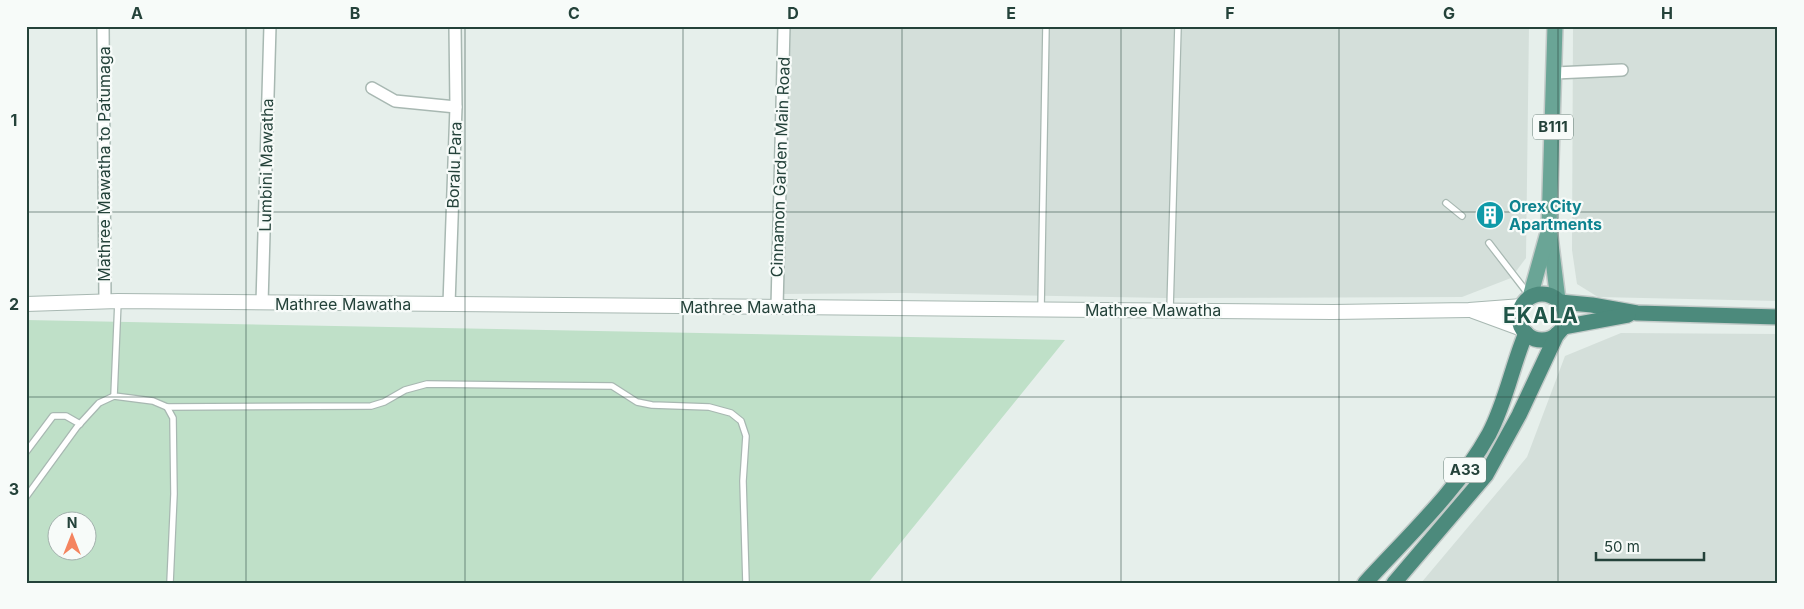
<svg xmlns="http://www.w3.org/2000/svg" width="1804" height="609" font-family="Inter,sans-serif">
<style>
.built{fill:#d4dfda}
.green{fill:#bfe0c8;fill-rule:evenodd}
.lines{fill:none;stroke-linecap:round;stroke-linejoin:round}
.service-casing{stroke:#a8b8b2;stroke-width:8}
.minor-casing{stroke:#a8b8b2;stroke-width:14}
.tertiary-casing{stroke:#a8b8b2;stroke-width:16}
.primary-casing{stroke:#c2cac8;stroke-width:18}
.trunk-casing{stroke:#c2cac8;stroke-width:18}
.service{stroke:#fff;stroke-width:5.5}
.minor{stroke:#fff;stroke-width:11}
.tertiary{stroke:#fff;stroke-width:14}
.primary{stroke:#6aa596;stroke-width:15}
.trunk{stroke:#4c8a7c;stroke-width:15}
.grid{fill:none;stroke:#24423a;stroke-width:1;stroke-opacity:0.55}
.labels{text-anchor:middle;stroke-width:4.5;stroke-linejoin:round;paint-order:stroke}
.shield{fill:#f7fbf9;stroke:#637a73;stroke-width:1}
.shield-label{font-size:15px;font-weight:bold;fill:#24423a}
.street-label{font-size:16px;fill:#24423a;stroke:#f7fbf9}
.culture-label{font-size:16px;font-weight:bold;fill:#0d838f;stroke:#f7fbf9;text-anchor:start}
.district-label{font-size:21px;font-weight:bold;letter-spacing:1px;fill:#1f5548;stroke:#f7fbf9}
.neatline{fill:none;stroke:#24423a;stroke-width:2}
.grid-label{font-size:16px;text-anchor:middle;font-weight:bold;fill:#24423a}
</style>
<rect width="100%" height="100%" fill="#e6efeb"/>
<g class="built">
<polygon points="791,26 1529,26 1526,258 1511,278 1462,297 1166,298 903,293 783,294"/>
<polygon points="1573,26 1778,26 1778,301 1598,297 1577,284 1572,250"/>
<polygon points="1621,333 1778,334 1778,583 1421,583 1527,457 1565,356"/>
</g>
<path class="green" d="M26,320L1065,340L868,583H26ZM58,522H88V552H58Z"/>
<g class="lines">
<defs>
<g id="service">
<polyline points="1446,203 1462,216"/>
<polyline points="1489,243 1529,295"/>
<polyline points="118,301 114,396 153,401 167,407 173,418 174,494 170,583"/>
<polyline points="1041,309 1046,26"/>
<polyline points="1170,310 1178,26"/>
<polyline points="167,407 371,406 384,402 405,390 427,384 612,386 637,402 652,405 709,407 731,413 741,421 746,436 743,481 746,583"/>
<polyline points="26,452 53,416 66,416 80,424"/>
<polyline points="26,497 77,427 99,403 114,396"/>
</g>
<g id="minor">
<polyline points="103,26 105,302"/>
<polyline points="1555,73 1622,70"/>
<polyline points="372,88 395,101 456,107"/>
<polyline points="262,303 270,26"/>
<polyline points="449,304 456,107 455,26"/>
<polyline points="777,307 784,26"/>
</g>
<g id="tertiary">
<polyline points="26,304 118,301 1333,312 1469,310 1522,306"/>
<polyline points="1473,311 1522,329"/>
</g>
<g id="primary">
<polyline points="1555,26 1549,228 1558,300"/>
<polyline points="1530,297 1547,236"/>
</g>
<g id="trunk">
<circle cx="1542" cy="317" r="23"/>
<polyline points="1560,302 1592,305 1637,313 1778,317"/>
<polyline points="1563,327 1628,315"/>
<path d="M1365,583C1408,536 1458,490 1489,434C1506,402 1512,366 1526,333"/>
<polyline points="1394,583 1486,475 1519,415 1557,334"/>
</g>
</defs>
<use href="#service" class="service-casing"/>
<use href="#minor" class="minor-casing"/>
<use href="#tertiary" class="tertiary-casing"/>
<use href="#primary" class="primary-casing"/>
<use href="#trunk" class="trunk-casing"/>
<use href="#service" class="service"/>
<use href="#minor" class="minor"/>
<use href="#tertiary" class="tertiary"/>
<use href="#primary" class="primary"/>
<use href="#trunk" class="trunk"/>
</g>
<path class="grid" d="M246,26V583M465,26V583M683,26V583M902,26V583M1121,26V583M1339,26V583M1558,26V583M26,212H1778M26,397H1778"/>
<defs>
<symbol id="building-disc" viewBox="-11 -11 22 22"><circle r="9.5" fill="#0f9aa8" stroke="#f7fbf9"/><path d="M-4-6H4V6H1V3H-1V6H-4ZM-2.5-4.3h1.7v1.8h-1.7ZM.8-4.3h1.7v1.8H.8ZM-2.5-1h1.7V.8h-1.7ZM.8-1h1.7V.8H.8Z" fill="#fff"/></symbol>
</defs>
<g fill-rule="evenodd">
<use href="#building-disc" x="1474" y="199" width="32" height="32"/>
</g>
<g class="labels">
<g class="shield">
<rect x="1533" y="114.5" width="40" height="25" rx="4"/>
<rect x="1444" y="457.5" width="42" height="25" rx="4"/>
</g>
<g class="shield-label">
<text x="1553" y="132">B111</text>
<text x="1465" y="475">A33</text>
</g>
<g class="street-label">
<text transform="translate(104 164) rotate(-90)" y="6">Mathree Mawatha to Patumaga</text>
<text transform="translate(266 165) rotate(-89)" y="6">Lumbini Mawatha</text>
<text transform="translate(454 165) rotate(-88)" y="6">Boralu Para</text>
<text transform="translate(780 167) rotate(-88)" y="6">Cinnamon Garden Main Road</text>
<text x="343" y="310">Mathree Mawatha</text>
<text x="748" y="313">Mathree Mawatha</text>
<text x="1153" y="316">Mathree Mawatha</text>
</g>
<g class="culture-label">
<text x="1509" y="212">Orex City<tspan x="1509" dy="18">Apartments</tspan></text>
</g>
<g class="district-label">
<text x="1541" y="323">EKALA</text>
</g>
</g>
<rect width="1804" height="609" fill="none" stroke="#f7fbf9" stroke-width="55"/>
<g transform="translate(72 536)"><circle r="24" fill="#f7fbf9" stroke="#a3b1ad"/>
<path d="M0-4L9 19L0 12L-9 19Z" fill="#f4845f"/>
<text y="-8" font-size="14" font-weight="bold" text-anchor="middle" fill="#24423a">N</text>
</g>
<path d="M1596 552v8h108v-8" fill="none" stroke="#24423a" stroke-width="2.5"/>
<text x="1604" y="552" font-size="15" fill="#24423a" stroke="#f7fbf9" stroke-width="4" paint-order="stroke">50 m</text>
<rect x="28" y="28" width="1748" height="554" class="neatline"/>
<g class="grid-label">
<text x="137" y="19">A</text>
<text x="355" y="19">B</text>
<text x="574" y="19">C</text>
<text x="793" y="19">D</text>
<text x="1011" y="19">E</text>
<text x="1230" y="19">F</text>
<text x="1449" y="19">G</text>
<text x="1667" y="19">H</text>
<text x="14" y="126">1</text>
<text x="14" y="310">2</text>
<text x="14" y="495">3</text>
</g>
</svg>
